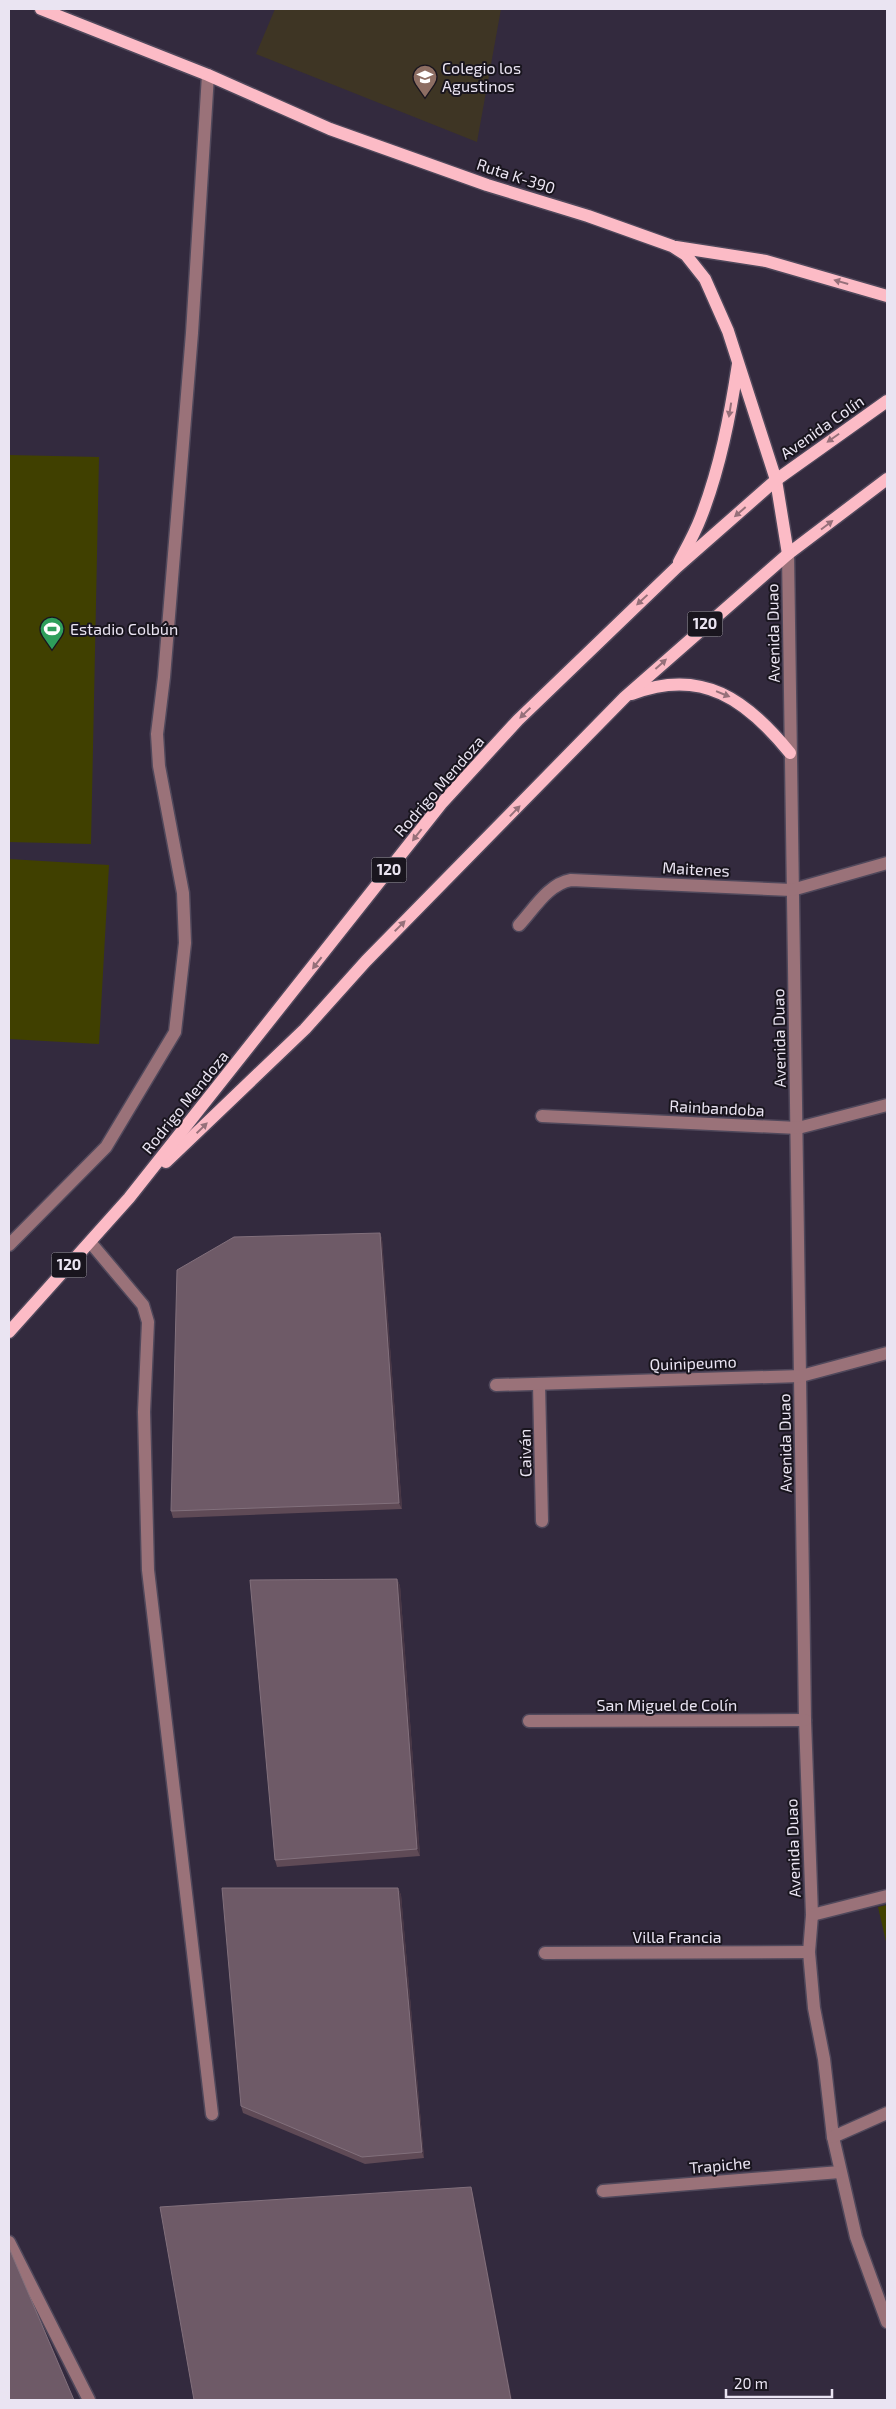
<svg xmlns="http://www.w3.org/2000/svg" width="896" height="2409" font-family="'Exo 2',sans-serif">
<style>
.education{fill:#3e3524}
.green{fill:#404000}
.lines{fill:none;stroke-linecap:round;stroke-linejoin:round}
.minor-casing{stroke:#50485b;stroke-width:15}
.major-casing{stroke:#50485b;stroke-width:15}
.minor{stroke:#9a7279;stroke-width:12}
.major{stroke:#fcbbc6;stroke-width:12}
.wall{fill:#5f4a56}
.shaded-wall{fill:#473645}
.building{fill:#6e5a67;stroke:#82707c}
.oneway{fill:#96707a}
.labels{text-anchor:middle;stroke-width:4;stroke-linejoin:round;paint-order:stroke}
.shield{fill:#19151e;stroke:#aba6b2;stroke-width:1}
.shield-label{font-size:15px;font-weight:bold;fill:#eae4f2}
.poi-label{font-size:16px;fill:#eae4f2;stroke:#19151e;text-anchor:start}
.street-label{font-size:16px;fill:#eae4f2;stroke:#19151e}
</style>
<rect width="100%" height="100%" fill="#332a3e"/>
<polygon class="education" points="275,9 501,9 477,142 256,54"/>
<g class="green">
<polygon points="9,455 99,457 91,844 9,842"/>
<polygon points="9,859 109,865 99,1044 9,1039"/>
<polygon points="887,1905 887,1946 878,1907"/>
</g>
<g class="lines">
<defs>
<g id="minor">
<polyline points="788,554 805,1720 812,1915 809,1952 814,2008 824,2059 833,2137 856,2237 887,2322"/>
<path d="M519,925C534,909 548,884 571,880L792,890L887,863"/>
<polyline points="542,1116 798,1128 887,1105"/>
<polyline points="90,1242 143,1305 148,1322 144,1412 148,1570 212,2114"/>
<polyline points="9,1245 106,1147 175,1032 185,943 183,893 159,766 157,734 164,677 192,333 208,75"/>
<polyline points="539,1384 542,1521"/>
<polyline points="496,1385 801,1376 887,1353"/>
<polyline points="529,1721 805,1720"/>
<polyline points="812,1915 887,1896"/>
<polyline points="545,1953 809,1952"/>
<polyline points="833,2137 887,2113"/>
<polyline points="603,2191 840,2172"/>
<polyline points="9,2242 89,2400"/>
</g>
<g id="major">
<polyline points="41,9 208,75 330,129 487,185 588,216 672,246 686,255 705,279 728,331 776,480 788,554"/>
<polyline points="676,247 766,261 887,296"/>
<path d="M679,562C687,547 695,533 701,517C720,468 730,416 738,364"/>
<path d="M632,694C702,667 747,700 790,753"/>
<polyline points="166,1162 305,1029 366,961 625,697 788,554 887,479"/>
<polyline points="9,1332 129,1198 441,804 518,720 677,567 776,480 887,401"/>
</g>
</defs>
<use href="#minor" class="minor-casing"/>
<use href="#major" class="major-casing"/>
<use href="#minor" class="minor"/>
<use href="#major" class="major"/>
</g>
<g class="wall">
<polygon points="380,1233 382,1239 402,1509 173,1518 171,1511"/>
<polygon points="397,1579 400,1586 420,1856 277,1867 275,1860"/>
<polygon points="398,1888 401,1895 424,2158 365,2164 243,2113 241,2106"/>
</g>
<g class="shaded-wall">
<polygon points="380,1233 382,1239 402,1509 399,1503"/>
<polygon points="397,1579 400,1586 420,1856 417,1849"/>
<polygon points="398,1888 401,1895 424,2158 422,2152"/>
<polygon points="471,2187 473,2194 512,2400 511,2400"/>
</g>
<g class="building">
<polygon points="380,1233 399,1503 171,1511 177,1270 234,1237"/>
<polygon points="397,1579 417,1849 275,1860 250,1580"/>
<polygon points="222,1888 398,1888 422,2152 362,2157 241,2106"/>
<polygon points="471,2187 511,2400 194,2400 160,2207"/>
<polygon points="9,2248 74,2400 9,2400"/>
</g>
<defs><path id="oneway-solid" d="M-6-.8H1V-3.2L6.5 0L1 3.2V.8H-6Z" transform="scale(1.25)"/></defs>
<g class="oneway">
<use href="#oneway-solid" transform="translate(841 282) rotate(-164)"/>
<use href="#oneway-solid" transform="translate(730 410) rotate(99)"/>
<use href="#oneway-solid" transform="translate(833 438) rotate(145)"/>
<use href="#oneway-solid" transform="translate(740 512) rotate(139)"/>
<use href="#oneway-solid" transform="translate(827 525) rotate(-37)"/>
<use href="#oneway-solid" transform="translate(642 600) rotate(137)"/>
<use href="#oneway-solid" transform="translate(661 664) rotate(-42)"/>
<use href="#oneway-solid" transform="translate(723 694) rotate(22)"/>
<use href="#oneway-solid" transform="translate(525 713) rotate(136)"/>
<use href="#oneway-solid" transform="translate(515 811) rotate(-46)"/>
<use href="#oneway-solid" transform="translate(417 835) rotate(128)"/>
<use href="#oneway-solid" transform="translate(400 926) rotate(-45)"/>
<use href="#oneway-solid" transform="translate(317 963) rotate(128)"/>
<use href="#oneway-solid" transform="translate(202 1128) rotate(-44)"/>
</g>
<defs>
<symbol id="school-pin" viewBox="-11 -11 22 30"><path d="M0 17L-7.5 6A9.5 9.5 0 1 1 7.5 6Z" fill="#8d6e63" stroke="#19151e"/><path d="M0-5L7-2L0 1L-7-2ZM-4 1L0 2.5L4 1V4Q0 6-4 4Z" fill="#fff"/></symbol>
<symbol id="stadium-pin" viewBox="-11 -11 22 30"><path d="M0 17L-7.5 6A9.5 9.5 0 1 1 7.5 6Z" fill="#2e9e5b" stroke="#19151e"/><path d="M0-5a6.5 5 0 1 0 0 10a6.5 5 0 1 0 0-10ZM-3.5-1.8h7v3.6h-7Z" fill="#fff"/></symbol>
</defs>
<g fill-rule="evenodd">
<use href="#school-pin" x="411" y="63" width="28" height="38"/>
<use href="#stadium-pin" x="38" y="615" width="28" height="38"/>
</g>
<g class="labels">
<g class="shield">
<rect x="687.5" y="611.5" width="35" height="25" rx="4"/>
<rect x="371.5" y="857.5" width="35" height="25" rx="4"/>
<rect x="51.5" y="1252.5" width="35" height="25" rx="4"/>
</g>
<g class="shield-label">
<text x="705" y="629">120</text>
<text x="389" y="875">120</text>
<text x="69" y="1270">120</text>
</g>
<g class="poi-label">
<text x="442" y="74">Colegio los<tspan x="442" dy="18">Agustinos</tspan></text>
<text x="70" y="635">Estadio Colbún</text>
</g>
<g class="street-label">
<text transform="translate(516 176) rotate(18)" y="6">Ruta K-390</text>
<text transform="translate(822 427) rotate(-35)" y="6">Avenida Colín</text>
<text transform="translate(773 633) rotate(-91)" y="6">Avenida Duao</text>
<text transform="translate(439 786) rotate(-49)" y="6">Rodrigo Mendoza</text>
<text transform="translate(696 869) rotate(3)" y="6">Maitenes</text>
<text transform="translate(779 1038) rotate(-91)" y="6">Avenida Duao</text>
<text transform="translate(185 1102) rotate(-51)" y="6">Rodrigo Mendoza</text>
<text transform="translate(717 1108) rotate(3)" y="6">Rainbandoba</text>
<text transform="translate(693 1363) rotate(-2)" y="6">Quinipeumo</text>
<text transform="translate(785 1443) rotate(-91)" y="6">Avenida Duao</text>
<text transform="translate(525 1453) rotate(-91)" y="6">Caiván</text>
<text x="667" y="1711">San Miguel de Colín</text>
<text transform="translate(793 1848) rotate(-92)" y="6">Avenida Duao</text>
<text x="677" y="1943">Villa Francia</text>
<text transform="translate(720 2165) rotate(-5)" y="6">Trapiche</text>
</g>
</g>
<rect width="896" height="2409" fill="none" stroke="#eae4f2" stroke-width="20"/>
<path d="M726 2389v8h106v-8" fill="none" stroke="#eae4f2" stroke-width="2.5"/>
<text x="734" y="2389" font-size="15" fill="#eae4f2" stroke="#19151e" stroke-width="4" paint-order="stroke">20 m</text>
</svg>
